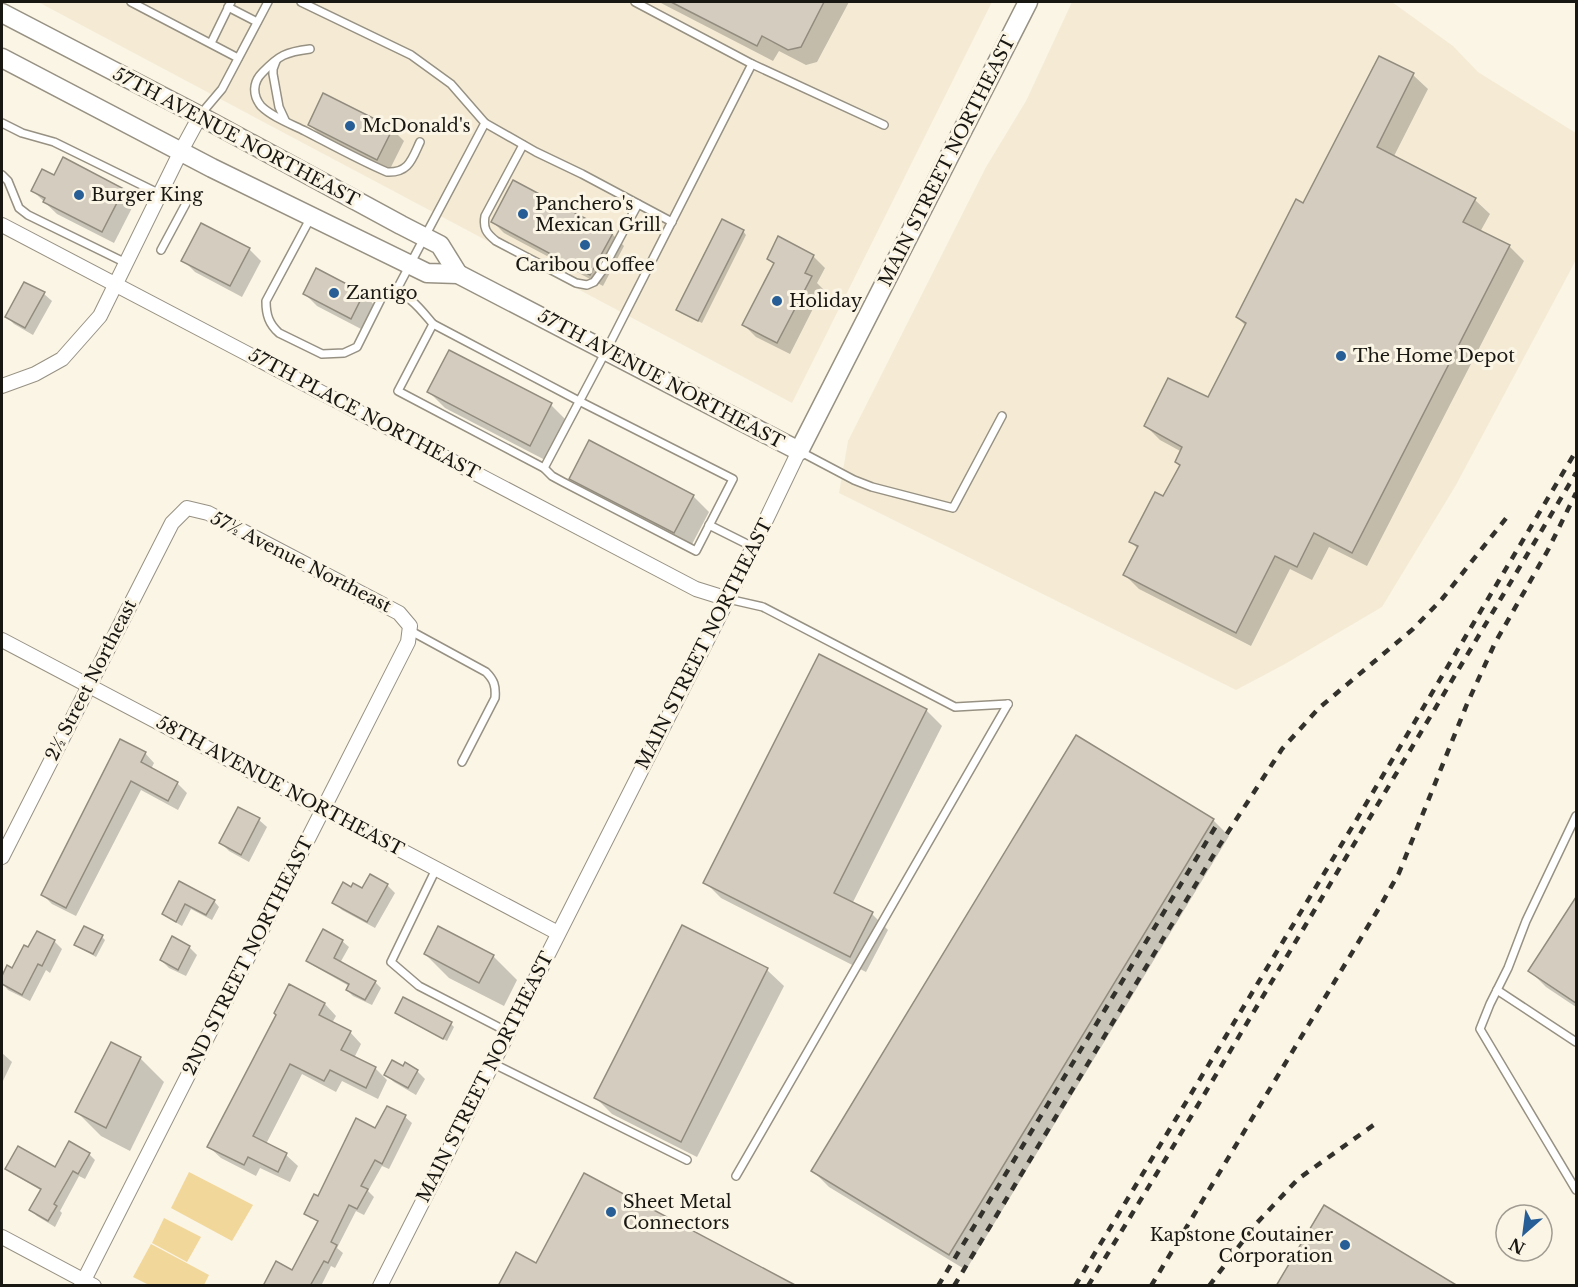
<svg xmlns="http://www.w3.org/2000/svg" width="1578" height="1287" font-family="'Libre Baskerville',serif">
<style>
.built{fill:#f5ebd5}
.green{fill:#f2d79b}
.shadow{fill:#0003}
.building{fill:#d4cdbf;stroke:#928c7f;stroke-width:1.5}
.lines{fill:none;stroke-linecap:round;stroke-linejoin:round}
.service-casing{stroke:#979183;stroke-width:10}
.minor-casing{stroke:#979183;stroke-width:16}
.tertiary-casing{stroke:#979183;stroke-width:21}
.service{stroke:#fff;stroke-width:7}
.minor{stroke:#fff;stroke-width:14}
.tertiary{stroke:#fff;stroke-width:18}
.rail{stroke:#33312b;stroke-width:4.5;stroke-dasharray:8 8;stroke-linecap:butt}
.poi-dot{fill:#275e96;stroke:#fbf5e6;stroke-width:2}
.labels{text-anchor:middle;stroke-width:6;stroke-linejoin:round;paint-order:stroke}
.poi-label{font-size:18px;fill:#191712;stroke:#fbf5e6;text-anchor:start}
.street-label{font-size:18px;fill:#191712;stroke:#fbf5e6}
</style>
<rect width="100%" height="100%" fill="#fbf5e6"/>
<g class="built">
<polygon points="38,2 992,2 792,403"/>
<polygon points="1072,2 1392,2 1453,46 1478,72 1576,133 1576,260 1456,485 1382,607 1285,664 1236,690 839,493 848,441 986,167 1026,101"/>
</g>
<g class="green">
<polygon points="189,1172 253,1205 232,1241 171,1208"/>
<polygon points="164,1218 201,1237 187,1262 152,1243"/>
<polygon points="151,1244 209,1275 204,1285 149,1285 133,1277"/>
</g>
<g class="shadow">
<polygon points="659,2 849,2 817,62 806,65 779,51 773,61"/>
<polygon points="1413,75 1428,89 1393,158 1475,200 1490,214 1480,232 1509,246 1524,261 1367,566 1329,547 1312,580 1290,569 1251,646 1139,589 1125,575 1138,549 1131,542 1164,498 1181,466 1182,452 1160,440 1146,426 1209,399 1246,326 1237,317 1304,205"/>
<polygon points="309,124 392,129 404,141 389,171 321,136"/>
<polygon points="54,177 123,190 135,202 114,243 57,214 33,191"/>
<polygon points="492,221 612,234 624,246 603,286 504,233"/>
<polygon points="743,231 746,235 702,323 681,313 678,310"/>
<polygon points="249,249 261,261 242,297 195,272 183,260"/>
<polygon points="813,256 825,268 817,283 823,289 790,354 756,337 744,325 774,264 768,259"/>
<polygon points="44,294 52,301 33,335 14,324 7,317"/>
<polygon points="305,294 364,294 375,306 363,330 317,306"/>
<polygon points="450,352 551,405 567,421 547,461 445,408 429,392"/>
<polygon points="570,478 693,496 709,512 690,548 587,494"/>
<polygon points="926,710 942,726 852,904 872,914 888,930 866,972 721,898 705,882"/>
<polygon points="145,753 154,763 151,769 177,783 187,793 178,810 141,790 76,916 52,904 43,895"/>
<polygon points="239,809 259,820 267,827 249,862 229,851 221,843"/>
<polygon points="1213,820 1229,836 966,1270 829,1187 813,1171"/>
<polygon points="180,883 214,901 219,907 212,920 191,909 182,926 170,919 164,913"/>
<polygon points="387,885 395,893 375,928 342,910 334,902 352,889 363,890"/>
<polygon points="1576,900 1576,1007 1546,987 1530,971"/>
<polygon points="682,927 767,970 784,986 697,1157 612,1114 596,1098"/>
<polygon points="439,928 493,956 517,980 504,1006 449,978 425,954"/>
<polygon points="324,931 342,941 349,947 340,963 375,982 381,988 372,1005 353,996 347,990 349,986 314,966 308,960"/>
<polygon points="102,937 105,940 96,957 80,948 76,945"/>
<polygon points="54,941 62,949 50,973 46,970 30,1001 8,990 2,983 2,979 8,967 13,970 29,949"/>
<polygon points="189,947 197,955 186,976 169,968 161,960"/>
<polygon points="325,1004 336,1016 332,1023 350,1032 361,1044 354,1058 375,1068 387,1080 378,1099 342,1081 336,1092 302,1074 266,1144 286,1155 298,1166 290,1182 260,1168 256,1176 221,1158 209,1147"/>
<polygon points="396,1013 451,1024 454,1027 447,1041 400,1016"/>
<polygon points="2,1053 12,1062 2,1083"/>
<polygon points="140,1058 164,1082 130,1151 101,1136 77,1112"/>
<polygon points="405,1064 417,1071 425,1079 416,1095 394,1082 386,1075 404,1068"/>
<polygon points="387,1108 405,1117 412,1123 389,1169 382,1166 368,1191 374,1197 364,1215 356,1211 337,1248 343,1253 335,1268 331,1266 321,1286 270,1286 292,1272 319,1223 312,1219 324,1226 311,1216 311,1219 306,1213 376,1130"/>
<polygon points="89,1154 95,1160 85,1179 79,1176 60,1211 62,1213 55,1227 37,1216 31,1210 42,1191 13,1174 6,1168 55,1169"/>
</g>
<g class="building">
<polygon points="671,2 824,2 801,47 788,50 762,36 757,46"/>
<polygon points="1379,56 1414,73 1377,147 1476,198 1463,222 1510,245 1352,553 1314,533 1297,567 1275,556 1236,633 1123,575 1138,546 1129,542 1155,492 1163,496 1180,465 1175,462 1182,447 1144,426 1168,378 1208,397 1246,323 1236,317 1296,199 1303,203"/>
<polygon points="323,93 393,128 377,160 308,125"/>
<polygon points="63,157 124,189 102,232 43,202 45,198 31,191 42,169 54,175"/>
<polygon points="513,180 613,233 590,275 491,222"/>
<polygon points="722,219 744,230 698,321 676,310"/>
<polygon points="201,223 250,248 230,286 181,261"/>
<polygon points="778,236 814,255 805,273 812,276 777,343 742,325 774,263 767,259"/>
<polygon points="316,268 364,293 351,319 303,294"/>
<polygon points="24,282 45,292 25,328 5,317"/>
<polygon points="449,350 552,403 530,446 427,392"/>
<polygon points="589,440 694,495 674,533 569,479"/>
<polygon points="819,654 927,709 834,893 873,912 850,957 703,883"/>
<polygon points="1076,735 1214,819 949,1255 811,1171"/>
<polygon points="120,739 146,752 141,762 178,782 168,801 131,781 66,908 41,895"/>
<polygon points="238,807 260,818 241,855 219,843"/>
<polygon points="370,874 388,884 367,922 332,903 343,882 351,887 353,883 362,888"/>
<polygon points="179,881 215,900 206,915 185,904 176,922 162,914"/>
<polygon points="1576,897 1576,1003 1528,971"/>
<polygon points="682,925 768,968 681,1142 594,1098"/>
<polygon points="84,926 103,935 93,954 74,945"/>
<polygon points="438,926 494,955 479,983 424,954"/>
<polygon points="323,929 343,940 334,958 376,981 365,1000 346,990 349,984 306,961"/>
<polygon points="37,931 55,940 42,966 38,964 22,995 2,984 2,976 7,965 12,968 24,945 28,947"/>
<polygon points="172,936 190,946 178,970 160,960"/>
<polygon points="289,984 325,1003 319,1015 351,1031 341,1050 376,1067 366,1088 330,1070 324,1081 290,1064 253,1136 287,1153 278,1172 248,1157 244,1165 207,1147 276,1015 274,1013"/>
<polygon points="403,997 452,1022 443,1039 395,1013"/>
<polygon points="111,1042 141,1057 106,1128 75,1112"/>
<polygon points="392,1060 403,1066 405,1062 418,1070 408,1088 384,1075"/>
<polygon points="387,1106 406,1115 382,1164 375,1160 361,1186 368,1189 357,1209 349,1205 331,1242 337,1245 328,1263 324,1261 310,1286 263,1286 276,1261 292,1270 318,1221 304,1214 314,1194 318,1196 356,1118 375,1128"/>
<polygon points="69,1141 90,1153 78,1174 73,1171 54,1204 57,1206 48,1221 29,1210 41,1189 5,1169 18,1146 55,1167"/>
<polygon points="584,1173 797,1286 498,1286 516,1252 536,1263"/>
<polygon points="1324,1205 1458,1286 1276,1286"/>
</g>
<g class="lines">
<defs>
<g id="service">
<polyline points="131,2 238,58"/>
<polyline points="301,2 411,55 451,84 485,123 536,152 582,174 672,222"/>
<polyline points="635,2 752,64 884,125"/>
<polyline points="228,7 257,22"/>
<polyline points="211,43 231,2"/>
<path d="M310,49C286,52 279,55 262,73C253,82 252,95 261,106C272,117 291,124 305,131C332,145 359,160 387,172C409,173 412,159 420,142"/>
<polyline points="276,61 273,69 273,74 279,107 285,120"/>
<polyline points="200,115 222,89 268,2"/>
<polyline points="2,123 22,133 54,142 160,194"/>
<path d="M523,145L485,216C483,228 486,233 496,241L576,283L587,285L594,282L602,271L638,204"/>
<polyline points="2,175 8,181 19,208 28,215 126,263"/>
<path d="M311,217L266,301C266,315 269,324 279,333L322,354L344,353L357,347L381,299L388,292C408,291 421,310 433,324"/>
<polyline points="161,250 190,196"/>
<polyline points="396,291 485,123"/>
<polygon points="433,324 579,401 733,479 696,551 563,482 552,476 544,468 398,391"/>
<polyline points="801,452 854,480 872,487 953,508 1002,416"/>
<polyline points="544,468 606,351 752,64"/>
<polyline points="709,525 753,547"/>
<polyline points="728,599 763,607 955,707 1008,704"/>
<path d="M409,630L486,672C494,680 496,686 495,698L462,762"/>
<path d="M1576,816L1526,921L1508,968L1490,1004L1480,1029C1512,1083 1544,1137 1576,1190"/>
<polyline points="436,869 391,962 419,986 508,1032"/>
<polyline points="1497,990 1576,1042"/>
<polyline points="492,1063 687,1160"/>
<polyline points="736,1176 1008,704"/>
</g>
<g id="minor">
<polyline points="2,225 696,589 728,599"/>
<polyline points="2,386 35,374 62,359 100,316 181,151 200,116"/>
<polyline points="2,640 558,933"/>
<polyline points="2,857 172,523 187,508 208,513 399,613 410,626 408,642 81,1286"/>
<polyline points="2,1237 94,1286"/>
<polyline points="380,1286 728,599 799,451"/>
</g>
<g id="tertiary">
<polyline points="2,13 200,116 401,225 440,245 458,274"/>
<polyline points="2,58 212,168 427,273 458,274 799,451 1028,2"/>
</g>
</defs>
<use href="#service" class="service-casing"/>
<use href="#minor" class="minor-casing"/>
<use href="#tertiary" class="tertiary-casing"/>
<use href="#service" class="service"/>
<use href="#minor" class="minor"/>
<use href="#tertiary" class="tertiary"/>
<g class="rail">
<polyline points="938,1286 1219,821"/>
<polyline points="954,1286 1219,846 1282,749 1319,708 1413,629 1442,599 1507,517"/>
<polyline points="1075,1286 1357,819 1576,451"/>
<polyline points="1088,1286 1168,1155 1576,473"/>
<polyline points="1151,1286 1382,903 1399,873 1467,704 1495,643 1548,550 1576,493"/>
<polyline points="1209,1286 1255,1225 1298,1179 1375,1124"/>
</g>
</g>
<g class="poi-dot">
<circle cx="350" cy="126" r="6"/>
<circle cx="79" cy="195" r="6"/>
<circle cx="523" cy="214" r="6"/>
<circle cx="585" cy="245" r="6"/>
<circle cx="334" cy="293" r="6"/>
<circle cx="777" cy="301" r="6"/>
<circle cx="1341" cy="356" r="6"/>
<circle cx="611" cy="1212" r="6"/>
<circle cx="1345" cy="1245" r="6"/>
</g>
<g class="labels">
<g class="poi-label">
<text x="362" y="132">McDonald's</text>
<text x="91" y="201">Burger King</text>
<text x="535" y="210">Panchero's<tspan x="535" dy="21">Mexican Grill</tspan></text>
<text x="585" y="271" text-anchor="middle">Caribou Coffee</text>
<text x="346" y="299">Zantigo</text>
<text x="789" y="307">Holiday</text>
<text x="1353" y="362">The Home Depot</text>
<text x="623" y="1208">Sheet Metal<tspan x="623" dy="21">Connectors</tspan></text>
<text x="1333" y="1241" text-anchor="end">Kapstone Coutainer<tspan x="1333" dy="21">Corporation</tspan></text>
</g>
<g class="street-label">
<text transform="translate(236 137) rotate(28)" y="6">57TH AVENUE NORTHEAST</text>
<text transform="translate(947 161) rotate(-63)" y="6">MAIN STREET NORTHEAST</text>
<text transform="translate(661 379) rotate(28)" y="6">57TH AVENUE NORTHEAST</text>
<text transform="translate(364 414) rotate(28)" y="6">57TH PLACE NORTHEAST</text>
<text transform="translate(301 562) rotate(27)" y="6">57½ Avenue Northeast</text>
<text transform="translate(704 644) rotate(-63)" y="6">MAIN STREET NORTHEAST</text>
<text transform="translate(91 680) rotate(-63)" y="6">2½ Street Northeast</text>
<text transform="translate(280 786) rotate(28)" y="6">58TH AVENUE NORTHEAST</text>
<text transform="translate(248 956) rotate(-63)" y="6">2ND STREET NORTHEAST</text>
<text transform="translate(485 1077) rotate(-63)" y="6">MAIN STREET NORTHEAST</text>
</g>
</g>
<rect width="1578" height="1287" fill="none" stroke="#191712" stroke-width="6"/>
<g transform="translate(1524 1233) rotate(208)"><circle r="28" fill="#fbf5e6" stroke="#a19c91" stroke-width="1.5"/>
<path d="M0-4.5L10 22L0 15L-10 22Z" fill="#275e96"/>
<text y="-9" font-size="16" font-weight="bold" text-anchor="middle" fill="#191712">N</text>
</g>
</svg>
